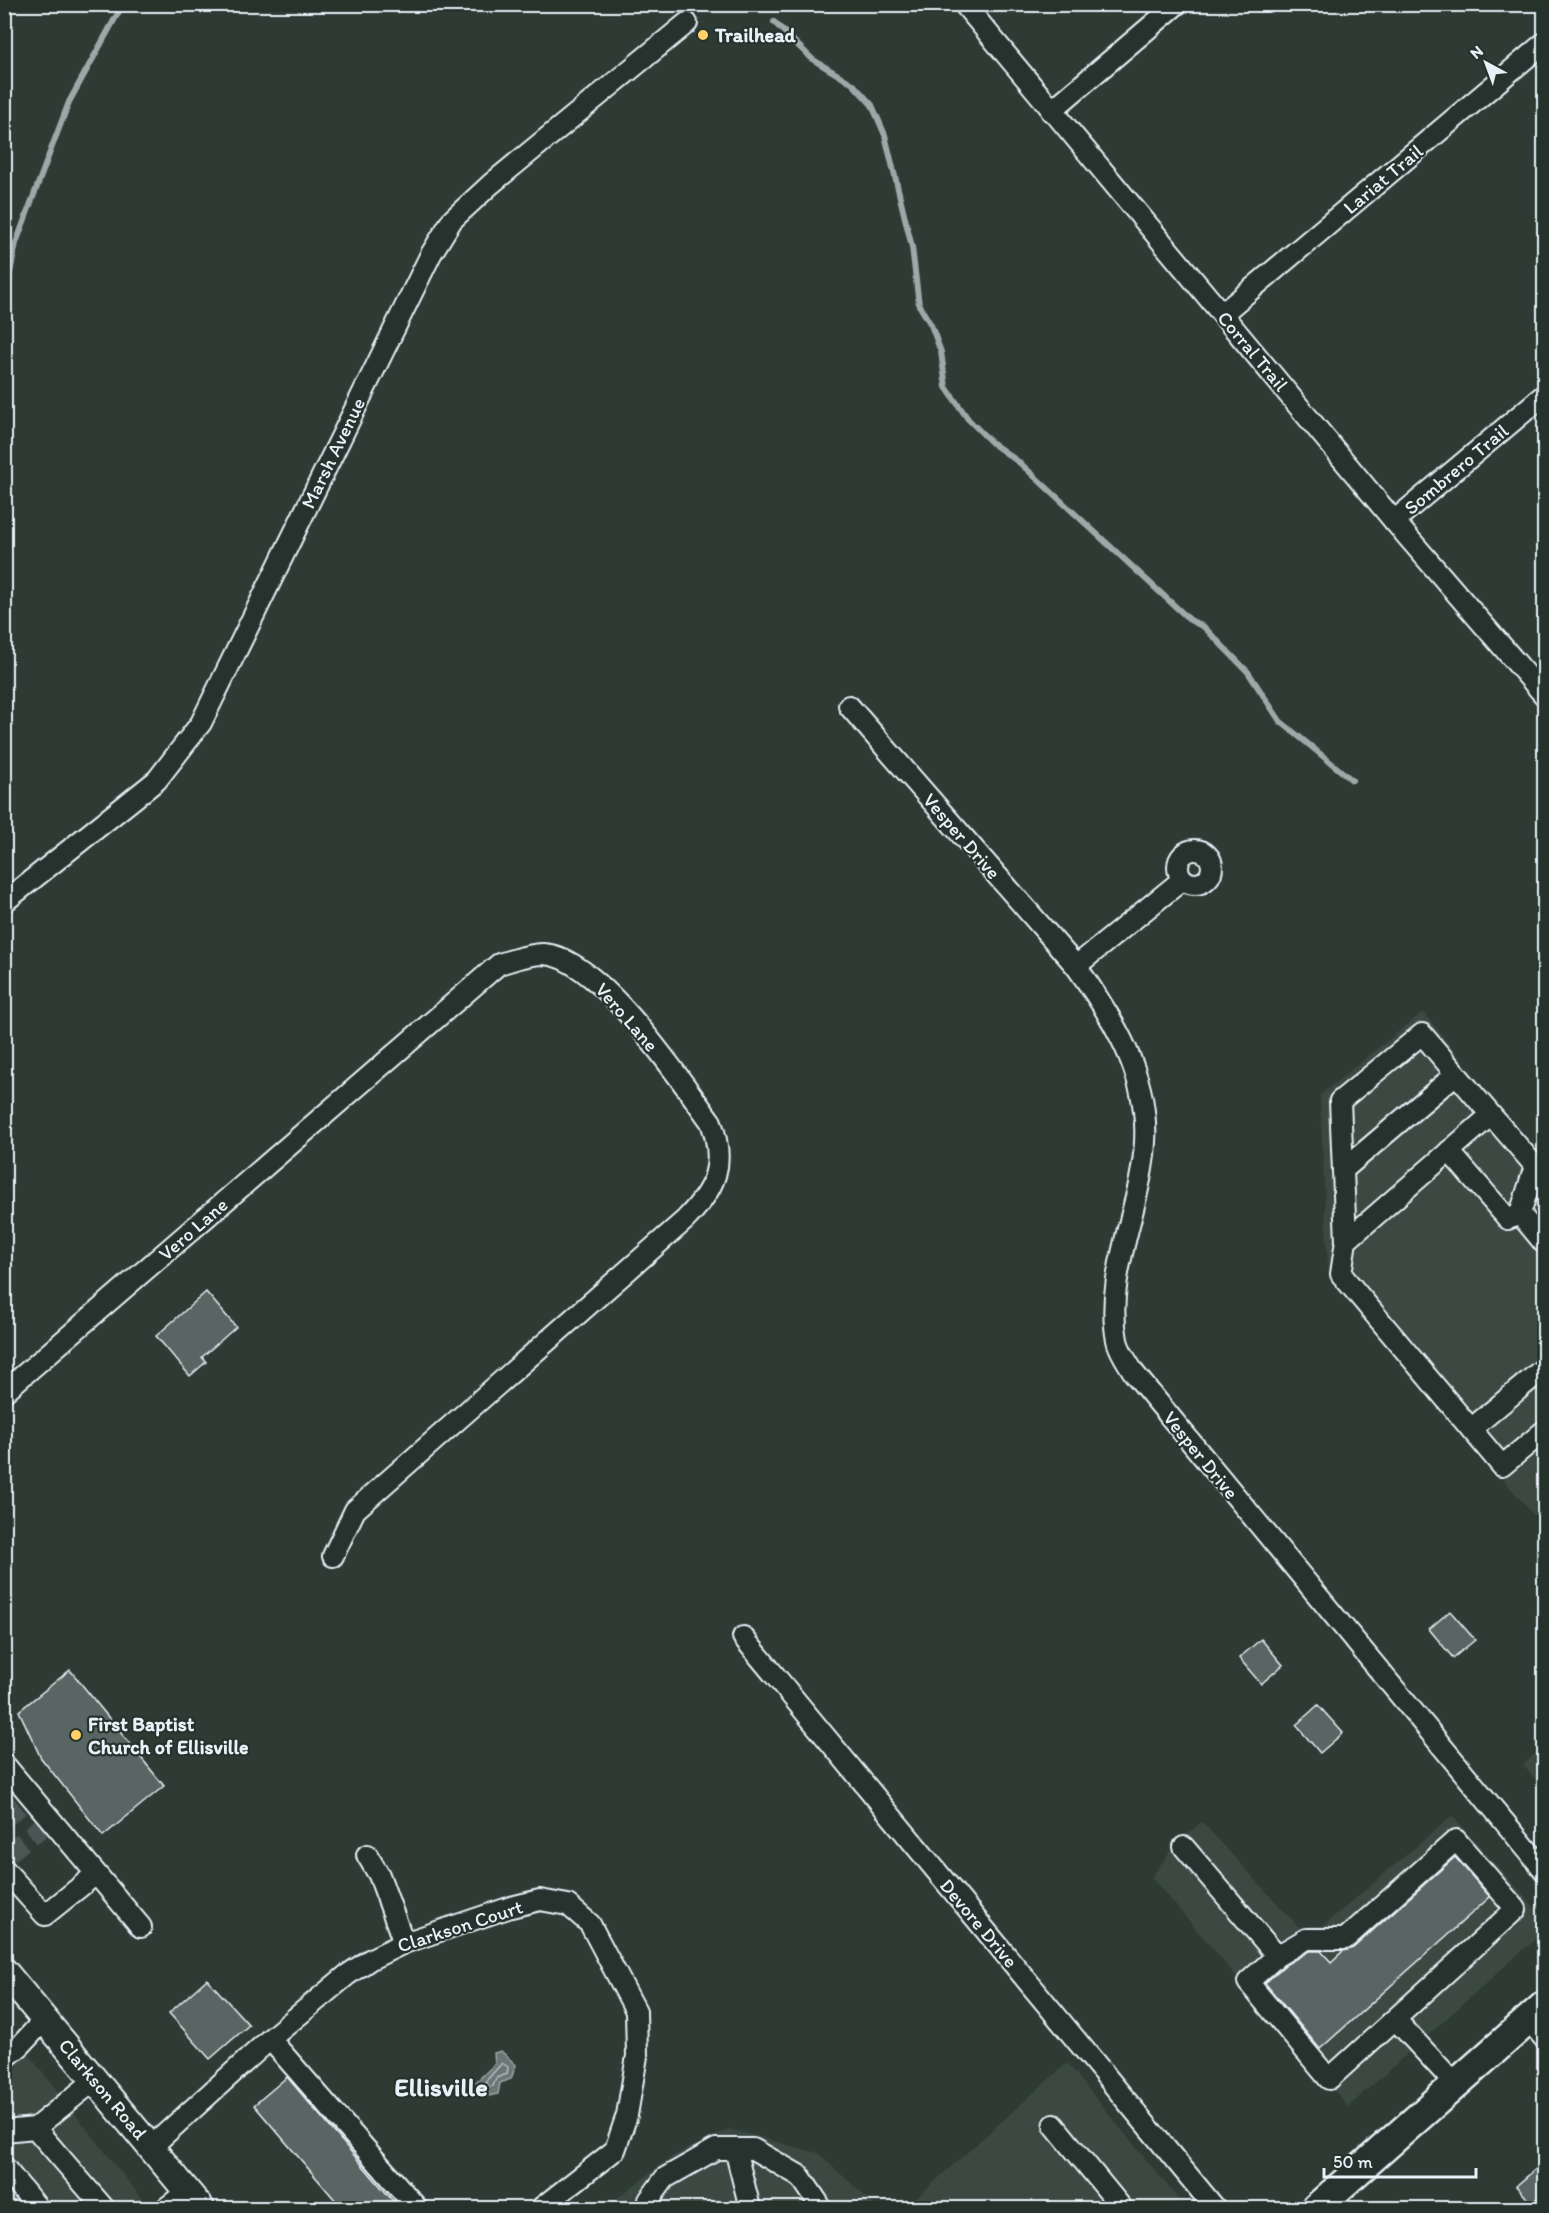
<svg xmlns="http://www.w3.org/2000/svg" width="1549" height="2213" font-family="Itim,sans-serif">
<style>
.built{fill:#3b4843}
.water{fill:#6b7775;stroke:#9da8a9;stroke-width:1.5}
.lines{fill:none;stroke-linecap:round;stroke-linejoin:round}
.shore{stroke:#b6c0c4;stroke-width:1.5}
.stream{stroke:#9da8a9;stroke-width:6}
.building{fill:#596563;stroke:#e8f1f8;stroke-width:1.5}
.minor-tunnel{stroke:#4a5652;stroke-width:20;stroke-dasharray:20 10;stroke-linecap:butt}
.minor-casing{stroke:#e8f1f8;stroke-width:24}
.major-casing{stroke:#e8f1f8;stroke-width:30}
.highway-casing{stroke:#e8f1f8;stroke-width:33}
.minor{stroke:#26332d;stroke-width:20}
.major{stroke:#26332d;stroke-width:26}
.highway{stroke:#26332d;stroke-width:28}
.poi-dot{fill:#ffd166;stroke:#26332d;stroke-width:2}
.labels{text-anchor:middle;stroke-width:4.5;stroke-linejoin:round;paint-order:stroke}
.poi-label{font-size:20px;font-weight:bold;fill:#e8f1f8;stroke:#26332d;text-anchor:start}
.street-label{font-size:20px;fill:#e8f1f8;stroke:#26332d}
.district-label{font-size:26px;font-weight:bold;fill:#e8f1f8;stroke:#26332d}
</style>
<rect width="100%" height="100%" fill="#2e3b35"/>
<filter id="ink" filterUnits="userSpaceOnUse"><feTurbulence type="fractalNoise" baseFrequency=".0167" numOctaves="2"/><feDisplacementMap in="SourceGraphic" scale="12" xChannelSelector="R" yChannelSelector="G"/><feConvolveMatrix kernelMatrix="1 2 1 2 8 2 1 2 1" color-interpolation-filters="sRGB"/></filter>
<g filter="url(#ink)">
<g class="built">
<polygon points="1423,1012 1544,1161 1544,1173 1536,1199 1544,1211 1544,1528 1328,1269 1320,1095"/>
<polygon points="1544,1746 1544,1790 1523,1765"/>
<polygon points="1452,1816 1544,1918 1544,1931 1348,2107 1151,1877 1177,1843 1202,1822 1299,1927 1324,1925"/>
<polygon points="5,2024 149,2208 5,2208"/>
<polygon points="1067,2063 1186,2208 905,2208"/>
<polygon points="729,2129 818,2153 878,2208 604,2208 673,2156"/>
</g>
<polygon class="water" points="501,2051 516,2065 511,2079 500,2083 498,2094 489,2096 476,2082 495,2064 494,2053"/>
<g class="lines">
<polygon class="shore" points="502,2063 508,2067 507,2074 496,2078 493,2086 489,2087 486,2081"/>
<g class="stream">
<polyline points="774,22 812,59 853,84 872,105 885,135 912,247 919,305 931,325 941,352 946,387 968,419 992,443 1020,463 1190,620 1204,627 1248,672 1280,721 1352,780"/>
<polyline points="4,303 16,243 50,152 69,102 123,4"/>
</g>
</g>
<g class="building">
<polygon points="206,1292 236,1327 202,1357 206,1362 190,1376 156,1336"/>
<polygon points="1450,1611 1475,1640 1453,1658 1429,1629"/>
<polygon points="1261,1639 1283,1665 1261,1684 1239,1658"/>
<polygon points="70,1670 164,1786 103,1836 41,1758 19,1711"/>
<polygon points="1318,1705 1343,1733 1320,1753 1296,1725"/>
<polygon points="1455,1857 1490,1897 1320,2049 1265,1983 1285,1965 1309,1951 1321,1951 1331,1962 1343,1951 1353,1948"/>
<polygon points="207,1979 249,2025 210,2059 169,2013"/>
<polygon points="287,2077 399,2208 342,2208 254,2105"/>
<polygon points="1545,2161 1545,2208 1536,2208 1516,2186"/>
</g>
<g class="lines">
<g class="minor-tunnel">
<polyline points="4,1818 22,1804"/>
<polyline points="7,1854 43,1826"/>
</g>
<defs>
<g id="minor">
<polyline points="964,4 1394,521 1544,695"/>
<polyline points="1051,111 1177,4"/>
<polyline points="1222,314 1544,43"/>
<polyline points="1394,521 1544,395"/>
<path d="M849,706L1076,966C1113,1018 1149,1075 1145,1142C1142,1206 1104,1275 1117,1340C1119,1351 1128,1363 1134,1373L1544,1870"/>
<circle cx="1195" cy="867" r="17"/>
<polyline points="4,902 157,780 201,723 431,254 452,220 491,184 687,23"/>
<polyline points="1076,966 1182,880"/>
<polyline points="1491,1115 1535,1166 1520,1214"/>
<polyline points="1449,1151 1508,1219 1520,1214"/>
<polyline points="1343,1170 1456,1074"/>
<polyline points="1520,1214 1544,1243"/>
<polyline points="1346,1241 1491,1115 1422,1034 1340,1101 1346,1241 1341,1274 1502,1466 1544,1431"/>
<path d="M4,1392L499,964C513,960 528,954 543,954C598,956 679,1078 711,1122C726,1164 716,1188 685,1220L355,1510L333,1556"/>
<polyline points="1471,1429 1544,1368"/>
<polyline points="743,1637 1215,2208"/>
<polyline points="4,1764 141,1927"/>
<polyline points="1184,1847 1277,1956"/>
<polyline points="367,1855 379,1875 404,1943"/>
<polyline points="4,1869 45,1915 96,1874"/>
<polyline points="1395,2019 1329,2079 1248,1982 1277,1956 1306,1939 1345,1939 1456,1840 1516,1909 1395,2019 1456,2085"/>
<polyline points="1529,2020 1544,2038"/>
<polyline points="270,2039 417,2208"/>
<polyline points="4,2059 20,2046 45,2019"/>
<polyline points="1054,2125 1122,2208"/>
<polyline points="35,2128 95,2080"/>
<polyline points="4,2131 35,2128 104,2208"/>
<polyline points="151,2147 270,2039 347,1975 371,1959 404,1943 511,1907 540,1900 568,1905 590,1924 636,2011 637,2056 627,2115 615,2150 541,2208"/>
<polyline points="735,2149 750,2208"/>
<polyline points="4,2167 38,2208"/>
<polyline points="649,2200 665,2178 716,2149 753,2149 800,2176 819,2204 817,2208"/>
<polyline points="166,2208 187,2192"/>
</g>
<polyline id="major" points="4,1971 201,2208"/>
<polyline id="highway" points="1316,2208 1544,2006"/>
</defs>
<use href="#minor" class="minor-casing"/>
<use href="#major" class="major-casing"/>
<use href="#highway" class="highway-casing"/>
<use href="#minor" class="minor"/>
<use href="#major" class="major"/>
<use href="#highway" class="highway"/>
</g>
</g>
<g class="poi-dot">
<circle cx="703" cy="35" r="6"/>
<circle cx="76" cy="1735" r="6"/>
</g>
<g class="labels">
<g class="poi-label">
<text x="715" y="42">Trailhead</text>
<text x="88" y="1731">First Baptist<tspan x="88" dy="23">Church of Ellisville</tspan></text>
</g>
<g class="street-label">
<text transform="translate(1383 179) rotate(-40)" y="7">Lariat Trail</text>
<text transform="translate(1253 351) rotate(50)" y="7">Corral Trail</text>
<text transform="translate(333 453) rotate(-64)" y="7">Marsh Avenue</text>
<text transform="translate(1456 469) rotate(-40)" y="7">Sombrero Trail</text>
<text transform="translate(962 836) rotate(49)" y="7">Vesper Drive</text>
<text transform="translate(627 1017) rotate(49)" y="7">Vero Lane</text>
<text transform="translate(193 1229) rotate(-41)" y="7">Vero Lane</text>
<text transform="translate(1201 1455) rotate(51)" y="7">Vesper Drive</text>
<text transform="translate(979 1923) rotate(50)" y="7">Devore Drive</text>
<text transform="translate(460 1926) rotate(-18)" y="7">Clarkson Court</text>
<text transform="translate(103 2089) rotate(50)" y="7">Clarkson Road</text>
</g>
<g class="district-label">
<text x="441" y="2096">Ellisville</text>
</g>
</g>
<rect width="1549" height="2213" fill="none" stroke="#26332d" stroke-width="24"/>
<rect x="12" y="12" width="1525" height="2189" fill="none" stroke="#e8f1f8" stroke-width="2" filter="url(#ink)"/>
<g transform="translate(1486 63) rotate(319)" stroke="#26332d" stroke-width="4.5" paint-order="stroke">
<path d="M0-4.5L10 22L0 15L-10 22Z" fill="#e8f1f8"/>
<text y="-9" font-size="16" font-weight="bold" text-anchor="middle" fill="#e8f1f8">N</text>
</g>
<path d="M1324 2168v9h152v-9" fill="none" stroke="#e8f1f8" stroke-width="3"/>
<text x="1333" y="2168" font-size="18" fill="#e8f1f8" stroke="#26332d" stroke-width="4.5" paint-order="stroke">50 m</text>
</svg>
